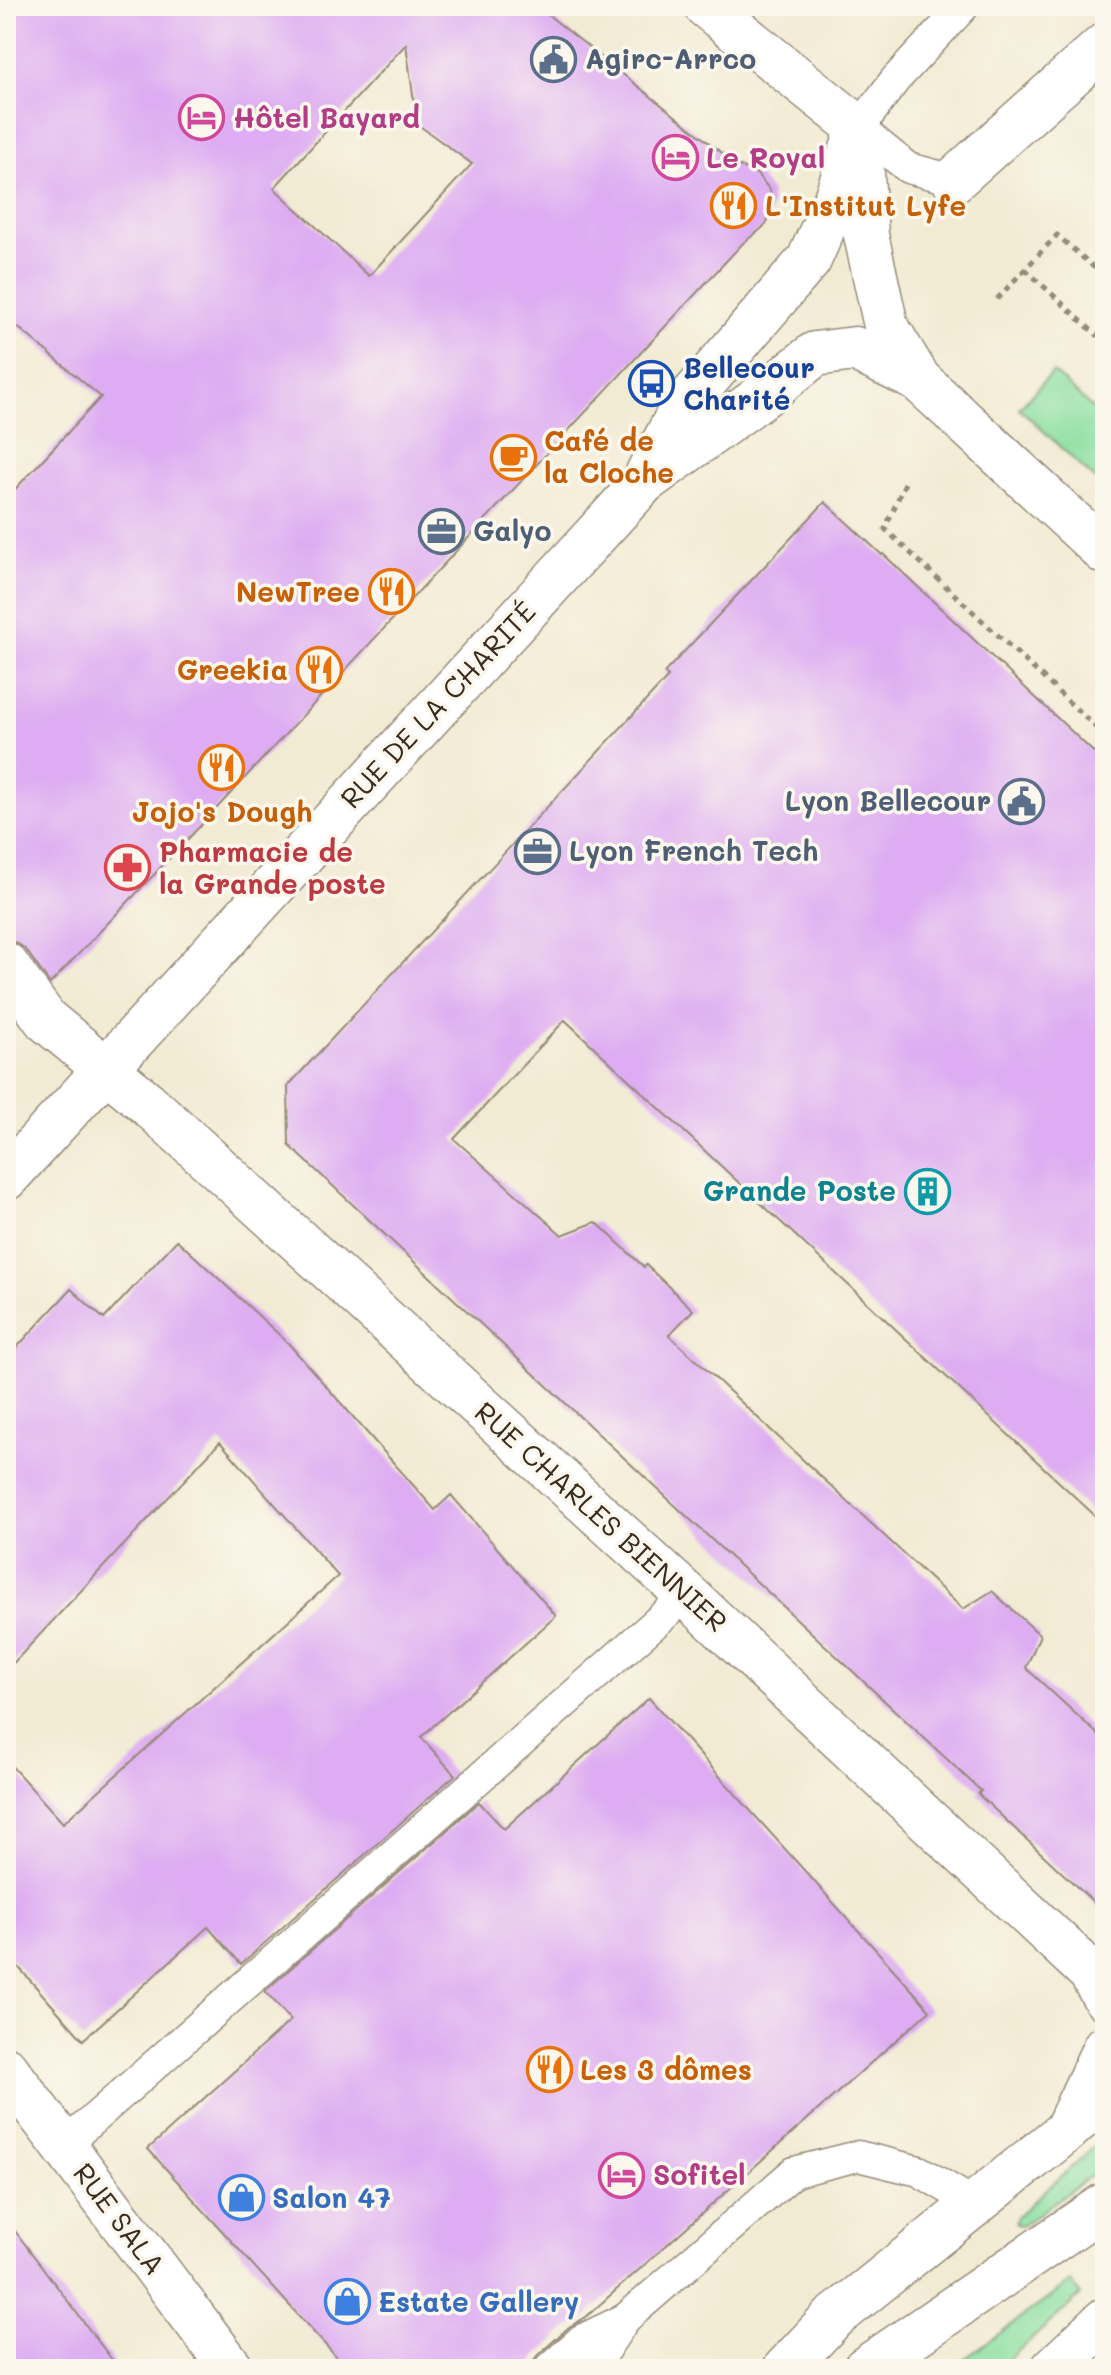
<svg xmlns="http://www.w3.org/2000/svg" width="1111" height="2375" font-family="Mali,sans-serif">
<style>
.green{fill:#8bdfa1;stroke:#638460;stroke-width:2}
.building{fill:#ddacf2;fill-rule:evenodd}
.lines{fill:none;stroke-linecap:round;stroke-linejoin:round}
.lane-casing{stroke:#968a79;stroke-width:33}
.street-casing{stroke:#968a79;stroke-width:47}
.secondary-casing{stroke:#968a79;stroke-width:47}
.primary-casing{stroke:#968a79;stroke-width:47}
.path{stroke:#968a79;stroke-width:5;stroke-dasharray:6 6;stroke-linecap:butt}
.lane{stroke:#fff;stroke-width:30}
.street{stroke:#fff;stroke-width:44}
.secondary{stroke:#fff;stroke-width:44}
.primary{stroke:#fff;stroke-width:44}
.labels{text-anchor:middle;stroke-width:7;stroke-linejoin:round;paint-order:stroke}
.service-label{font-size:28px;font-weight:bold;fill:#4e5e75;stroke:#fbf7ec;text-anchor:start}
.hotel-label{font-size:28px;font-weight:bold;fill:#b23c85;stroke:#fbf7ec;text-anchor:start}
.food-label{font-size:28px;font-weight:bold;fill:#c56008;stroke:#fbf7ec;text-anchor:start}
.transit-label{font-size:28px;font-weight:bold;fill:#164399;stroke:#fbf7ec;text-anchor:start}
.street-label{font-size:28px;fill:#3b2a1e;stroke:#fbf7ec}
.health-label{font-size:28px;font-weight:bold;fill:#be3a42;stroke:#fbf7ec;text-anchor:start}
.culture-label{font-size:28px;font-weight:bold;fill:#0d838f;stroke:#fbf7ec;text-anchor:end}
.shop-label{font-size:28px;font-weight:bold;fill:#366cbe;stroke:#fbf7ec;text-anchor:start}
</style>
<rect width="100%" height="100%" fill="#fbf7ec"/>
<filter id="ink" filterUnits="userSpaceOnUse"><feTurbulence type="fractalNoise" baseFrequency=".0125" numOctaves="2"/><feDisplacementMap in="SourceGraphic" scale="16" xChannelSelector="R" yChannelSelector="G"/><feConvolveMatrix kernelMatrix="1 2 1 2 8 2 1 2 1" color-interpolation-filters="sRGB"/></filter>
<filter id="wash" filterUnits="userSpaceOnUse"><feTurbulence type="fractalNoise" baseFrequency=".006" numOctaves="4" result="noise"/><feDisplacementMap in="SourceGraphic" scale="32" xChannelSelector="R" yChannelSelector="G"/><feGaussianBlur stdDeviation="1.8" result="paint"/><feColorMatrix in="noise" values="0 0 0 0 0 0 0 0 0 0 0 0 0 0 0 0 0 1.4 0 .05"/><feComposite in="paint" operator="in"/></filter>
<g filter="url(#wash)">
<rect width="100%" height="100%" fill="#f2ebd4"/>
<g class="green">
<polygon points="1053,372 1105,420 1105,489 1019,408"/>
<polygon points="1105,2137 1105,2166 1021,2226 1015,2223 1017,2216"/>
<polygon points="1071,2282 1081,2295 998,2369 950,2369"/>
</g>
<g id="blocks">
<g class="building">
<path d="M6,6H537L737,165L757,174L770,190L772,202L767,223L760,230L743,243L187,840L50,984L26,950L17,943L6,940V499L101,397L6,317ZM406,44L417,124L472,164L369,276L274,188Z"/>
<polygon points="825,502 882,555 883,554 1105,763 1105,1525 565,1020 454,1139 562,1235 596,1222 644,1267 646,1265 693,1310 669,1335 963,1609 992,1591 1040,1635 1026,1668 1105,1741 1105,1913 978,1794 981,1791 289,1145 288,1086 668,677 664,673"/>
<polygon points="177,1240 288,1343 435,1510 451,1495 556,1616 421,1737 455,1775 241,1964 208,1927 83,2040 6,1953 6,1760 63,1823 338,1576 220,1442 6,1671 6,1359 71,1289 104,1319"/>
<polygon points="649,1698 930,2010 586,2317 569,2327 537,2356 529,2369 347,2369 148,2149 291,2020 265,1991 479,1802 504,1829"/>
<polygon points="6,2219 64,2296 119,2369 6,2369"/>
</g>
</g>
</g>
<g filter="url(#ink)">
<use href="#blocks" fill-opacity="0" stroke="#968a79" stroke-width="2"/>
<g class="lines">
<defs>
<g id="lane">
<polyline points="954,180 908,168 859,128 895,80 964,6"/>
<polyline points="64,2145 687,1595"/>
<polyline points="549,2369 581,2340 625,2319 794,2172 858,2156 919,2171 975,2204"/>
<polyline points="592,2369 625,2319"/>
</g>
<g id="street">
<polyline points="954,180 1105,45"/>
<polyline points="648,473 682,408 809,260 836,199 859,128"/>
<polyline points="6,965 46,1020 147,1103 687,1595 1090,1972 1105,1998"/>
<polyline points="6,1178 644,482 761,397 815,354 855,349 919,380"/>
<polyline points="6,2069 232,2369"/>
<polyline points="1066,2131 1105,2047"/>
</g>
<g id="secondary">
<polyline points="706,6 859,128 866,235 886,326 919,380 1105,552"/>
<polyline points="785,2369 832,2319 1066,2131 1105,2096"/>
</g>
<g id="primary">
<polyline points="865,2369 1105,2205"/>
<polyline points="1053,2369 1105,2320"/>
</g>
</defs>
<use href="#lane" class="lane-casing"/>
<use href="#street" class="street-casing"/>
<use href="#secondary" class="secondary-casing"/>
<use href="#primary" class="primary-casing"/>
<g class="path">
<polyline points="1025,269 1091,330 1097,335 1105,333"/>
<polyline points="997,299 1057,235 1105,277"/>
<polyline points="905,483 885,529 1105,736"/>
</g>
<use href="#lane" class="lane"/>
<use href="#street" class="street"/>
<use href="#secondary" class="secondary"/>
<use href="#primary" class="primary"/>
</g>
</g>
<defs>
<symbol id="civic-ring" viewBox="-11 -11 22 22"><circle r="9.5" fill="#fbf7ec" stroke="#5c6f8a" stroke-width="1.5"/><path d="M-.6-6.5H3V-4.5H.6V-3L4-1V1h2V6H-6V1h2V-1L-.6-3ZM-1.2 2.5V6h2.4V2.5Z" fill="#5c6f8a"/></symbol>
<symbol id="hotel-ring" viewBox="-11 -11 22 22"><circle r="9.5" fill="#fbf7ec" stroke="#d1479c" stroke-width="1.5"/><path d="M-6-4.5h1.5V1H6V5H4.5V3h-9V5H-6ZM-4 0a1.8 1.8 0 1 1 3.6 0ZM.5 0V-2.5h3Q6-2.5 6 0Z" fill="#d1479c"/></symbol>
<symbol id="restaurant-ring" viewBox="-11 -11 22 22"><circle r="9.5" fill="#fbf7ec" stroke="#e8710a" stroke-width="1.5"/><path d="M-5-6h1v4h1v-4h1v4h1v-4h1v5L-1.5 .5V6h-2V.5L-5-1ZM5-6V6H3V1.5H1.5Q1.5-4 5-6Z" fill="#e8710a"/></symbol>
<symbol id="bus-ring" viewBox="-11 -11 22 22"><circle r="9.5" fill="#fbf7ec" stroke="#1a4fb4" stroke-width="1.5"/><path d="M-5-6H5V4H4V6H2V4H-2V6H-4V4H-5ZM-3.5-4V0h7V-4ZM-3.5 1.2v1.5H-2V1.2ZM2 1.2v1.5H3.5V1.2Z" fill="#1a4fb4"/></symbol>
<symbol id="cafe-ring" viewBox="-11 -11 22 22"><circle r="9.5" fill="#fbf7ec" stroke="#e8710a" stroke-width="1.5"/><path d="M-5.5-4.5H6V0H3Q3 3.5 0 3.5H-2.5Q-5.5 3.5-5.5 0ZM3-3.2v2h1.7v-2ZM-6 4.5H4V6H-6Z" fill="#e8710a"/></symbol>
<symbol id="office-ring" viewBox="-11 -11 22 22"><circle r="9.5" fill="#fbf7ec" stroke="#5c6f8a" stroke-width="1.5"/><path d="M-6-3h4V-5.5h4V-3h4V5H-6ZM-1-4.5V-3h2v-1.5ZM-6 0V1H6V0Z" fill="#5c6f8a"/></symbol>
<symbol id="pharmacy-ring" viewBox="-11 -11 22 22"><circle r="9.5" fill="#fbf7ec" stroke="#e0444e" stroke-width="1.5"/><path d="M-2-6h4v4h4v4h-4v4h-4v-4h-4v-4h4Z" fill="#e0444e"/></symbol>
<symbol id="building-ring" viewBox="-11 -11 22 22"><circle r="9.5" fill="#fbf7ec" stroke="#0f9aa8" stroke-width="1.5"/><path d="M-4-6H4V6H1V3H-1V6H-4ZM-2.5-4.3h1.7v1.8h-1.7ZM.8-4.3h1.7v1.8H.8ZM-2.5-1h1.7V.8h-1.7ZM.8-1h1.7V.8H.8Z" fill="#0f9aa8"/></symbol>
<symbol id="shop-ring" viewBox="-11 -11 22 22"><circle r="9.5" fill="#fbf7ec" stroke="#3f7fe0" stroke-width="1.5"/><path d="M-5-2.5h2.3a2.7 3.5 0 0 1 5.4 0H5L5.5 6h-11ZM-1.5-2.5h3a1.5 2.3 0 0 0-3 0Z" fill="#3f7fe0"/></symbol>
</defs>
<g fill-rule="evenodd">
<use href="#civic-ring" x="528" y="34" width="51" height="51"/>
<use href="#hotel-ring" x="176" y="92" width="51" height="51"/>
<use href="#hotel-ring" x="650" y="132" width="51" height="51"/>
<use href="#restaurant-ring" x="708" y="180" width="51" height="51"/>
<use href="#bus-ring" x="626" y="358" width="51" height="51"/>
<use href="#cafe-ring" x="488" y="432" width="51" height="51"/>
<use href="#office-ring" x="416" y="506" width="51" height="51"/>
<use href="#restaurant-ring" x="366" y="566" width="51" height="51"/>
<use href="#restaurant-ring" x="294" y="644" width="51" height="51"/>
<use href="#restaurant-ring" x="196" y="742" width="51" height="51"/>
<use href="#civic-ring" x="996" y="776" width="51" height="51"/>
<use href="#office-ring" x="512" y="826" width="51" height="51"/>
<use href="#pharmacy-ring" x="102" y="842" width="51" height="51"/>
<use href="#building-ring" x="902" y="1166" width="51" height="51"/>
<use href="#restaurant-ring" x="524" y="2044" width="51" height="51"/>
<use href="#hotel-ring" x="596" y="2150" width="51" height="51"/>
<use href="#shop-ring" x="216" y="2172" width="51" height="51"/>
<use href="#shop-ring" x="322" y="2276" width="51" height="51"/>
</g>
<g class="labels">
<g class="service-label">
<text x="585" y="69">Agirc-Arrco</text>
<text x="473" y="541">Galyo</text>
<text x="991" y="811" text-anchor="end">Lyon Bellecour</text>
<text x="569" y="861">Lyon French Tech</text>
</g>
<g class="hotel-label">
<text x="233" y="128">Hôtel Bayard</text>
<text x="706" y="168">Le Royal</text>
<text x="653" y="2185">Sofitel</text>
</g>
<g class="food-label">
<text x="765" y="216">L'Institut Lyfe</text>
<text x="544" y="451">Café de<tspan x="544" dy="32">la Cloche</tspan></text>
<text x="360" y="602" text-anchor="end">NewTree</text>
<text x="288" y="680" text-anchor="end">Greekia</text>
<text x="222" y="822" text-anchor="middle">Jojo's Dough</text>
<text x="580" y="2080">Les 3 dômes</text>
</g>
<g class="transit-label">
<text x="683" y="378">Bellecour<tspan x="683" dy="32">Charité</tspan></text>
</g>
<g class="street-label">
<text transform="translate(438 705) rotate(-47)" y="10">RUE DE LA CHARITÉ</text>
<text transform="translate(601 1517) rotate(42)" y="10">RUE CHARLES BIENNIER</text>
<text transform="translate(119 2219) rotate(53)" y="10">RUE SALA</text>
</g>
<g class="health-label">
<text x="159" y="862">Pharmacie de<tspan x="159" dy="32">la Grande poste</tspan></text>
</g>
<g class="culture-label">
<text x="896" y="1201">Grande Poste</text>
</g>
<g class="shop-label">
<text x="272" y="2208">Salon 47</text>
<text x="378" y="2312">Estate Gallery</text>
</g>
</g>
<rect width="1111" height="2375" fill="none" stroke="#fbf7ec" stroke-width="32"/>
</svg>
